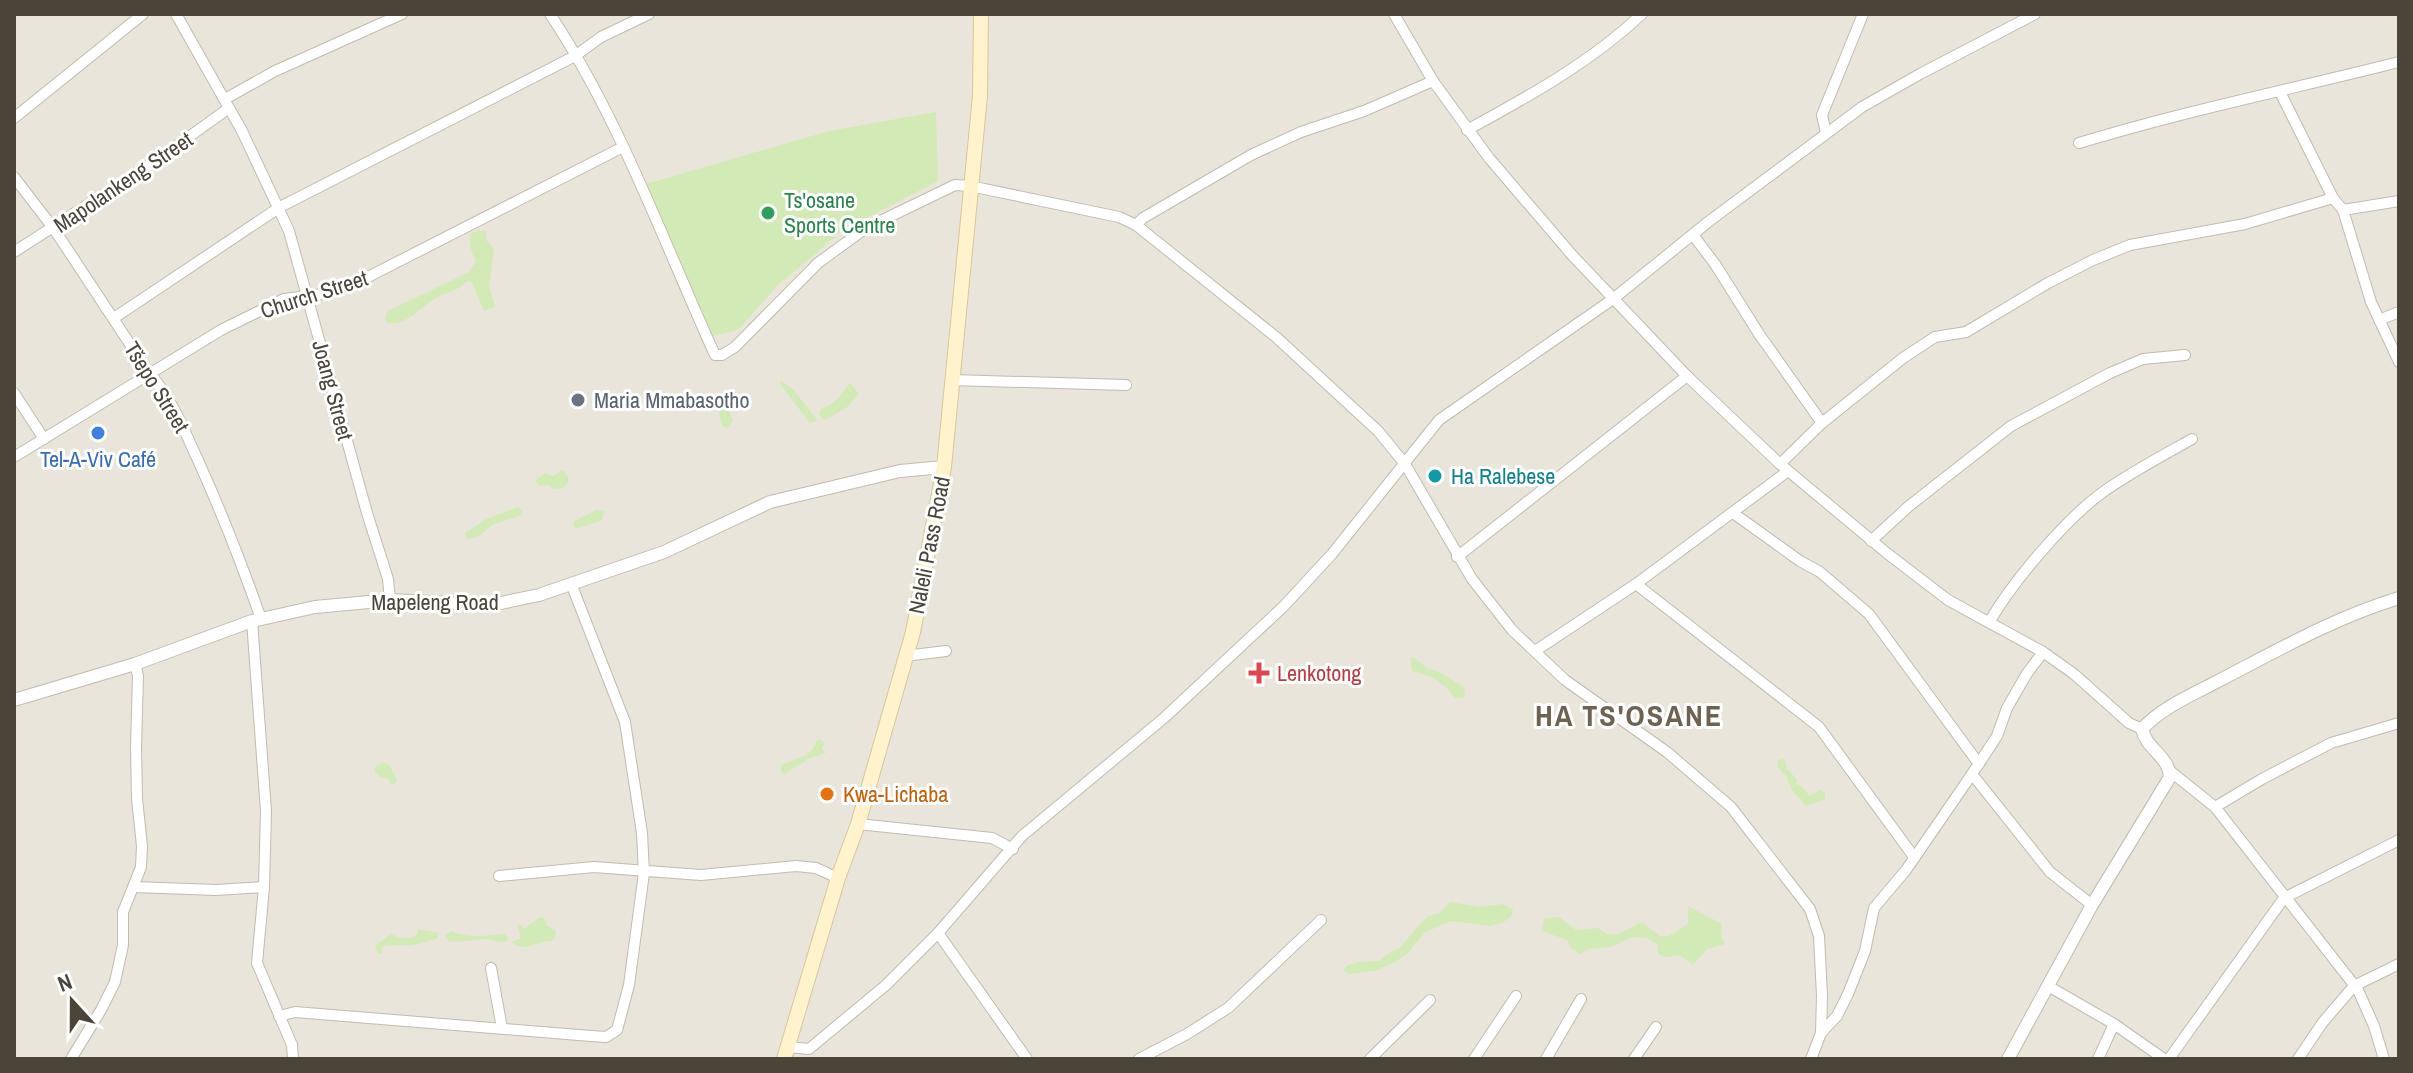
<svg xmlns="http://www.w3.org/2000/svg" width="2413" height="1073" font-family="'Archivo Narrow',sans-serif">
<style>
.residential{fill:#eae5da}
.green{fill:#d2eab5}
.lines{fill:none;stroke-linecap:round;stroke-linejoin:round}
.minor-casing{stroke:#c2bbae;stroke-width:12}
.tertiary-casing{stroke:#c2bbae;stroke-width:14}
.secondary-casing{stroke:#d6c79b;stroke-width:16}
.minor{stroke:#fff;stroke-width:10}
.tertiary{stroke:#fff;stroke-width:12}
.secondary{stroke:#fff3cd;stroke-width:14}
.leisure-dot{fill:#2e9e5b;stroke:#fff;stroke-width:3}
.worship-dot{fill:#6b7280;stroke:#fff;stroke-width:3}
.shop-dot{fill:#3f7fe0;stroke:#fff;stroke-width:3}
.culture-dot{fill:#0f9aa8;stroke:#fff;stroke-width:3}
.health-dot{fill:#e0444e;stroke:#fff;stroke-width:3}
.food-dot{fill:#e8710a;stroke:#fff;stroke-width:3}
.labels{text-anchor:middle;stroke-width:6;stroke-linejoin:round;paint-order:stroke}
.street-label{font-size:22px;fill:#4b4439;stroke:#fff}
.leisure-label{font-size:22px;fill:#27864d;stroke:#fff;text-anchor:start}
.worship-label{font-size:22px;fill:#5b616d;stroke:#fff;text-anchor:start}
.shop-label{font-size:22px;fill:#366cbe;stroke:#fff}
.culture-label{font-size:22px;fill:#0d838f;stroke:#fff;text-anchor:start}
.health-label{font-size:22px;fill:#be3a42;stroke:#fff;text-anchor:start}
.food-label{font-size:22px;fill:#c56008;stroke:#fff;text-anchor:start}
.district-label{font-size:30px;font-weight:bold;letter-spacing:2px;fill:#6e6250;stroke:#fff}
</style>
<rect width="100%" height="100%" fill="#f6f3ec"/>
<rect class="residential" x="14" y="14" width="2385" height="1045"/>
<g class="green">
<polygon points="936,112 938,181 843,230 778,285 738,330 712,336 646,184 829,131"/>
<path d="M479,230L486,231V240L494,249L489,286L495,307L484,311L471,281H467C454,294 447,291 433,300C419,308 406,326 388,323L385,318L388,311L469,272L476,261C472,255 468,241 470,234Z"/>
<polygon points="781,381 792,388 818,421 810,423 780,384"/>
<path d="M850,383L859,394L846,408L825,420L819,415L820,410C839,401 839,397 850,383Z"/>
<polygon points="721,397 733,420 728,428 722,426 716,399"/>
<polygon points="563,470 569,480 564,488 554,489 548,485 540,486 535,481 545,473 553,476"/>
<polygon points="518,507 522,510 522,515 492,525 479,536 469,539 465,536 465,533 486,519"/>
<polygon points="596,510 604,511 602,520 576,529 573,524 575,521"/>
<path d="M1413,657L1428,669L1437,671L1464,687L1465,697L1455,698C1445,683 1431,675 1412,671L1410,658Z"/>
<polygon points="818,739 824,742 822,749 826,753 810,758 784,774 781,771 781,765 806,755 812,750"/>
<polygon points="1784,759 1787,769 1797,779 1796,784 1803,787 1809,796 1820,790 1825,793 1825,799 1806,806 1793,792 1786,776 1778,767 1778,760"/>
<polygon points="383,762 389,765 397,779 395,784 391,784 388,779 380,777 374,771 376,766"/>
<polygon points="1450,902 1480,907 1503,904 1513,909 1511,917 1502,923 1490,926 1450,921 1424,933 1409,952 1395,962 1375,971 1348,974 1343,970 1348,965 1359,962 1379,961 1387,954 1400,948 1421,923 1428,916 1439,913"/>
<polygon points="1688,906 1722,924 1721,936 1725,944 1707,949 1693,965 1679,955 1665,957 1658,954 1658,944 1647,938 1632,937 1610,947 1588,949 1580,954 1572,949 1567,940 1542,931 1544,919 1559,917 1576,930 1598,928 1607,934 1618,934 1642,922 1660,936 1669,936 1688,924"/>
<path d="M540,917L544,918L547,926L555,930L556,936L552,941C537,940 523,954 512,942L521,938L517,924L521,925L524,929Z"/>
<path d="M418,929L439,933L438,938C431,940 424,943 417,944C406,947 393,944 382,946V953L378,954L375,946L391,934C399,938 409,941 417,934Z"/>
<path d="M451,931C466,939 488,935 505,934L509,940C498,945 493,938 483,939C472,940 459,943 449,941L445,935Z"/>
</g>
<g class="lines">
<defs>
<g id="minor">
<polyline points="176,14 242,131 289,231 367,513 388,579 390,600"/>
<path d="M550,14C620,119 663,241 715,355H722L735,347L818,263L866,228L955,185L970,186L1119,217L1136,225L1276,337L1378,431L1405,464L1472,579L1512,630L1565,680L1667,752L1731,807L1810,909L1819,936L1822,996L1821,1033L1811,1059"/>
<polyline points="1394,14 1433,81 1489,158 1572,255 1687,376 1780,464 1888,554 1948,600 2043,652 2074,674 2129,723 2142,729"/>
<polyline points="225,99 275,71 402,14"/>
<polyline points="14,118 143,14"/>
<path d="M1467,130C1529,96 1590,63 1642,14"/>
<polyline points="1826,133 1822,115 1863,14"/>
<path d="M2079,143C2184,111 2292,89 2399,62"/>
<path d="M14,177L54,229L149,373C172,398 183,428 197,458C221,511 242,564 261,619"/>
<polyline points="2333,198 2343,210 2371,302 2399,362"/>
<polyline points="2343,210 2399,201"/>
<polyline points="1136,225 1143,218 1251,155 1301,132 1364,111 1433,81"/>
<polyline points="1693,235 1715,264 1759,334 1822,423"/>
<polyline points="14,252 154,162 229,108"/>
<polyline points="114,318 280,207 575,56 601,37 649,14"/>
<polyline points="2379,320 2399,312"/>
<polyline points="951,380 1126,385"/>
<polyline points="14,393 44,439"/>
<polyline points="14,457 221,330 284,299 323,294 362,280 623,147"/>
<polyline points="1780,464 1822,423 1903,358 1935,337 1966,332 2048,283 2093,260 2130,245 2245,224 2333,198 2280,92"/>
<polyline points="1733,513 1800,561 1820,572 1869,614 1979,764"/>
<polyline points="1871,541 1909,506 2011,426 2110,373 2143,359 2185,355"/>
<polyline points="1457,557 1687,376"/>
<polyline points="1636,584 1819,727 1914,857"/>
<polyline points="252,621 266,811 264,887 257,963 292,1045 293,1059"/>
<path d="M1990,621C2013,581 2066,519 2103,492C2131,472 2162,456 2192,439"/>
<polyline points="1535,651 1636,584 1788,471"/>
<polyline points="905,656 946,651"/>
<polyline points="2170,771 2215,807 2358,990 2374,1026 2384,1059"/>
<polyline points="1972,774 2050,872 2092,905"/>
<polyline points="2215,807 2262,779 2331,743 2399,723"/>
<polyline points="858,824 992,838 1013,849"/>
<polyline points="499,876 594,867 701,875 796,866 816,868 838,878"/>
<polyline points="134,887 216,890 264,887"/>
<polyline points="938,933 1027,1059"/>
<polyline points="491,968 502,1028"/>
<polyline points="2048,986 2114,1024 2164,1059"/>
<polyline points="279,1016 295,1012 591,1036 606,1037 617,1030 629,985 644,873 642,833 625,722 572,586"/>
<polyline points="1821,1033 1837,1016 1848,994 1865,951 1874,908 1906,870 1972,774 1997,736 2007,708 2026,675 2043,652"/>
<polyline points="788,1047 809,1049 886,985 938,933 1022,836 1164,718 1284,606 1332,554 1439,420 1613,299 1708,222 1862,107 1920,74 2035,14"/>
<polyline points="71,1059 101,1010 115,982 123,945 123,912 141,867 142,846 137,799 136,747 138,676 135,664"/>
<polyline points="1139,1059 1187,1034 1228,1008 1321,920"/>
<polyline points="1370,1059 1430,1000"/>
<polyline points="1474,1059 1516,996"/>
<polyline points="1546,1059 1581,999"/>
<polyline points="1634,1059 1656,1027"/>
<polyline points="2098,1059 2114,1024"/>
<polyline points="2169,1059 2284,898 2399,840"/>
<polyline points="2298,1059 2323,1022 2354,986 2399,964"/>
</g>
<g id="tertiary">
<polyline points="14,700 135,664 252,621 315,607 390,600 491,605 539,595 664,552 770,502 900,471 944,467"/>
<path d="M2008,1059L2092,905L2170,777C2169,756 2146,749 2142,729C2162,707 2194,694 2220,680C2278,650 2336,617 2399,598"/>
</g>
<polyline id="secondary" points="784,1059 838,878 858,824 913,632 944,467 980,96 981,14"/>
</defs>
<use href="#minor" class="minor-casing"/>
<use href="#tertiary" class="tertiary-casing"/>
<use href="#secondary" class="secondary-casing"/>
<use href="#minor" class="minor"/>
<use href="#tertiary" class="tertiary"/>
<use href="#secondary" class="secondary"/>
</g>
<circle class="leisure-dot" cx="768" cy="213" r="8"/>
<circle class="worship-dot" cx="578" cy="400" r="8"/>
<circle class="shop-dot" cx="98" cy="433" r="8"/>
<circle class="culture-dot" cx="1435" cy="476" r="8"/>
<path class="health-dot" d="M1255 661h8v8h8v8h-8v8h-8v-8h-8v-8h8z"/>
<circle class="food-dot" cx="827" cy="794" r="8"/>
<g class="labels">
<g class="street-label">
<text transform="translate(123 182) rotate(-34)" y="8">Mapolankeng Street</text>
<text transform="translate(314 294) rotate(-18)" y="8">Church Street</text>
<text transform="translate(157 387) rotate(58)" y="8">Tšepo Street</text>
<text transform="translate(333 390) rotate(75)" y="8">Joang Street</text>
<text transform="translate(929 545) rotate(-79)" y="8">Naleli Pass Road</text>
<text x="435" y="610">Mapeleng Road</text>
</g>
<g class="leisure-label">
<text x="784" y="208">Ts'osane<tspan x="784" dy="25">Sports Centre</tspan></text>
</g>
<g class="worship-label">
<text x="594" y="408">Maria Mmabasotho</text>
</g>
<g class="shop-label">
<text x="98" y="467">Tel-A-Viv Café</text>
</g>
<g class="culture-label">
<text x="1451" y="484">Ha Ralebese</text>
</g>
<g class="health-label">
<text x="1277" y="681">Lenkotong</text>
</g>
<g class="food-label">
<text x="843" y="802">Kwa-Lichaba</text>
</g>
<g class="district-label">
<text x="1629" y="726">HA TS'OSANE</text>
</g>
</g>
<rect width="2413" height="1073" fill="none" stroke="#4b4439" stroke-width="32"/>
<g transform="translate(72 1001) rotate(339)" stroke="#ffffff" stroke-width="6" paint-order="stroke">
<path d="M0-6L14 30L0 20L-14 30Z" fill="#4b4439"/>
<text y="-12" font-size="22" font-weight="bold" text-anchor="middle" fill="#4b4439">N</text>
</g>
</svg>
